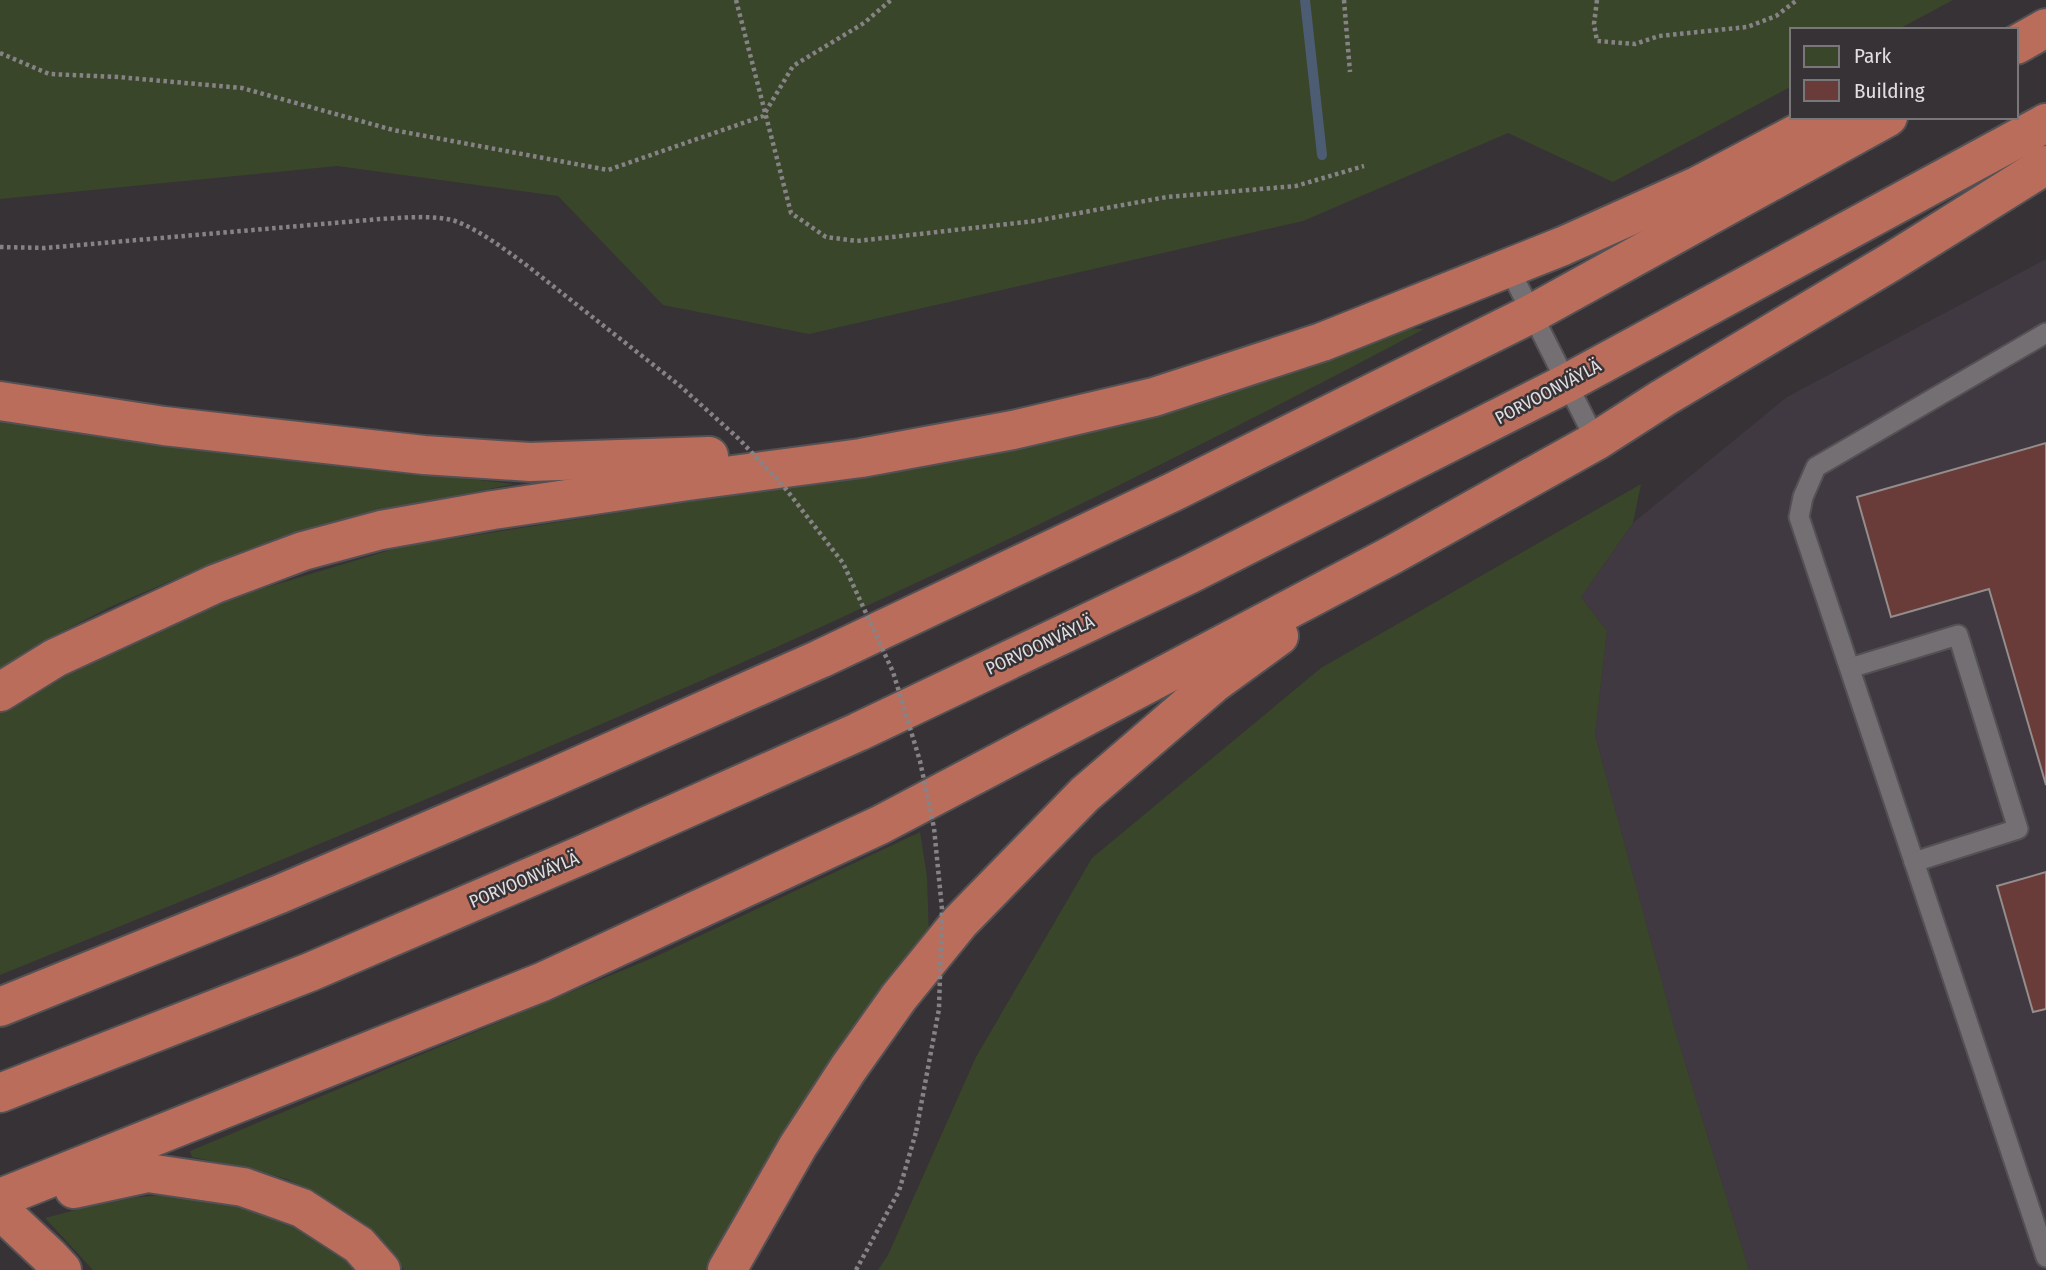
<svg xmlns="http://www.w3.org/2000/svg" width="2046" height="1270" font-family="'Fira Sans Condensed',sans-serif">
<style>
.built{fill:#413942}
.green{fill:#3a462a}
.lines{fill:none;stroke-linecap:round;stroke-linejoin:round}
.stream{stroke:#4c5c72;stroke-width:10}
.building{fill:#693b39;stroke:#938d8c;stroke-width:2}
.lane-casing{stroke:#545154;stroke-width:23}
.highway-casing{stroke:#545154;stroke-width:42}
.path{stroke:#868386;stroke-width:4.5;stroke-dasharray:3.5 3.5;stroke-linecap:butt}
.lane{stroke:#736f73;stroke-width:19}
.highway{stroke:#bb6d5c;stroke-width:38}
.path-bridge{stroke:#868386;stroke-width:4.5;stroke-dasharray:3.5 3.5;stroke-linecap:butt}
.labels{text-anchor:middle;stroke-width:5;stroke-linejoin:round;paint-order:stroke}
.street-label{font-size:18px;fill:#e0dee0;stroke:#363236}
</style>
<rect width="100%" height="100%" fill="#363236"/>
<polygon class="built" points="2046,259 2046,1270 1749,1270 1677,1037 1595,735 1607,631 1581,597 1633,523 1787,397"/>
<g class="green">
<polygon points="0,0 1953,0 1897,30 1792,30 1792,86 1613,182 1508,133 1303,221 809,334 663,305 558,196 337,166 0,199"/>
<path d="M1407,328L1424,329C1209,443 990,551 768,651C514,764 258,871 0,975V713L36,687L194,609L400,547L986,455L1130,423L1273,377Z"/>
<polygon points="0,418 246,454 514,484 392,508 194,571 110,607 42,642 0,668"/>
<polygon points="1641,484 1633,523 1581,597 1607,631 1595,735 1677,1037 1749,1270 878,1270 888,1255 976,1057 1092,858 1321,668"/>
<polygon points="920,832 927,877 929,936 709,1270 404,1270 375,1233 329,1202 287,1179 247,1168 192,1157 190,1151 657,956"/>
<polygon points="181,1194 268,1212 323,1240 359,1270 93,1270 45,1218 83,1208 137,1197"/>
</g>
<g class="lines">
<polyline class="stream" points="1305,0 1322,155"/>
</g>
<g class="building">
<polygon points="2046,443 2046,785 1989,589 1891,617 1857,497"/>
<polygon points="2046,872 2046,1009 2033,1012 1997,886"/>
</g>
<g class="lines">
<defs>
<g id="lane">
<polyline points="1509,268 1596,441"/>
<polyline points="2046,333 1816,467 1803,497 1799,517 2046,1257"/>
<polyline points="1850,668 1958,635 2018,829 1914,862"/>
</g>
<g id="highway">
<polyline points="2016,45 2046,28"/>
<polyline points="0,401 164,426 424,455 530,462 709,456"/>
<polyline points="0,692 55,658 215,584 303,551 381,530 493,510 688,481 861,458 1013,430 1154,397 1322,342 1563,246 1697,186 1813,125 1831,117"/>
<polyline points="0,1007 280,894 547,780 820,659 1173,492 1531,314 1888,117"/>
<polyline points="0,1093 310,972 584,854 858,732 1190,574 1567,383 2046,123"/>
<polyline points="74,1189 148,1173 243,1187 302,1208 359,1245 381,1270"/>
<polyline points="0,1198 542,982 880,825 1392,555 1596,441 1663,398 1891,262 2046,165"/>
<polyline points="0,1210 49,1256 62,1270"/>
<polyline points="727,1270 798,1146 848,1069 899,997 960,922 1085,794 1213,684 1279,636"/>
</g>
</defs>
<use href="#lane" class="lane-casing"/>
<use href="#highway" class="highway-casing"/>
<g class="path">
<polyline points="736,0 791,213 826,237 857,241 1035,221 1167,197 1296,186 1364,166"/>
<polyline points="1344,0 1350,72"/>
<polyline points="1597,0 1594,24 1597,41 1635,44 1659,36 1747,27 1776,16 1797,0"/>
<polyline points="0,53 49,74 118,77 242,88 393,130 608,170 763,116 793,66 864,23 891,0"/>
<path d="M0,247L45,248L380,219C403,218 437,214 458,222C482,232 504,249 525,264"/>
<polyline points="856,1270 899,1191 916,1132"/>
</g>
<use href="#lane" class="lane"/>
<use href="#highway" class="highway"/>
<polyline class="path-bridge" points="525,264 679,385 739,439 785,488 843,563 893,672 920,761 934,828 942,909 939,1009 916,1132"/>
</g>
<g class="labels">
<g class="street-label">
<text transform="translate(1548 392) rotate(-28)" y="6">PORVOONVÄYLÄ</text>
<text transform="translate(1040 645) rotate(-25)" y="6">PORVOONVÄYLÄ</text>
<text transform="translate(524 880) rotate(-23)" y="6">PORVOONVÄYLÄ</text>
</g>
</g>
<rect x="1790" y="28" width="228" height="91" fill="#363236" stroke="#7a777a" stroke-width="2"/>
<rect x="1804" y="46" width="35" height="21" fill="#3a462a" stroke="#7a777a" stroke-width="2"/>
<text x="1854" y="63" font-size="21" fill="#e0dee0">Park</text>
<rect x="1804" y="80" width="35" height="21" fill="#693b39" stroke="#7a777a" stroke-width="2"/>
<text x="1854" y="98" font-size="21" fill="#e0dee0">Building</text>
</svg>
